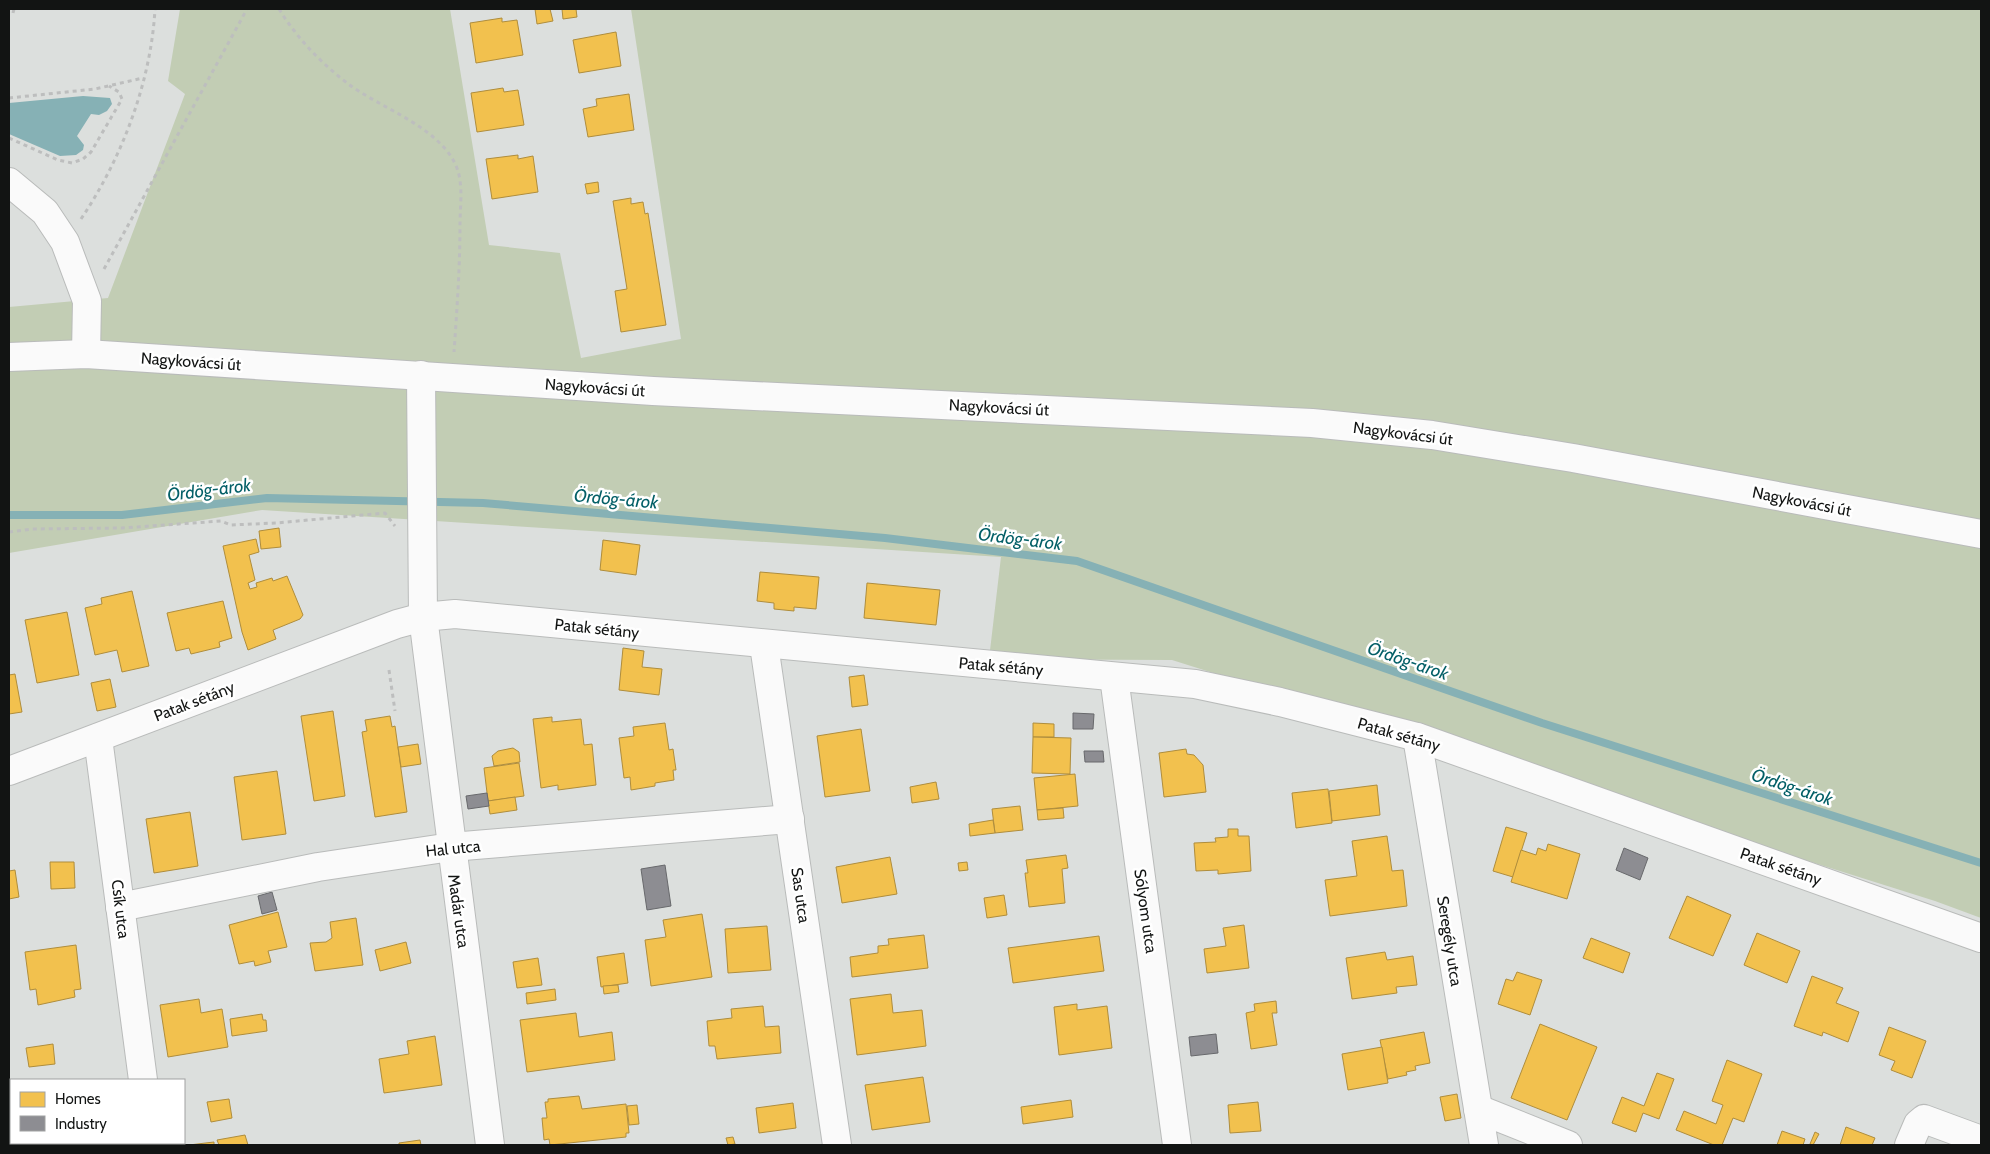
<svg xmlns="http://www.w3.org/2000/svg" width="1990" height="1154" font-family="Cabin,sans-serif">
<style>
.green{fill:#c2cdb4}
.water{fill:#86b1b5}
.homes{fill:#f2c14e;stroke:#af8d3c}
.industry{fill:#8d8d92;stroke:#68696c}
.lines{fill:none;stroke-linecap:round;stroke-linejoin:round}
.stream{stroke:#86b1b5;stroke-width:8}
.minor-casing{stroke:#b9bbba;stroke-width:30}
.path{stroke:#bdbebe;stroke-width:3;stroke-dasharray:4 4;stroke-linecap:butt}
.minor{stroke:#fafafa;stroke-width:28}
.labels{text-anchor:middle;stroke-width:5;stroke-linejoin:round;paint-order:stroke}
.street-label{font-size:16px;fill:#121413;stroke:#fff}
.water-label{font-size:18px;font-style:italic;fill:#035f67;stroke:#fff}
</style>
<rect width="100%" height="100%" fill="#dcdfdd"/>
<polygon class="green" points="180,9 450,9 489,245 560,253 581,358 681,339 631,9 1981,9 1981,918 1935,901 1172,660 989,659 1001,557 262,510 9,553 9,307 108,298 185,94 168,81"/>
<polygon class="water" points="83,96 110,98 112,104 107,111 99,115 91,114 77,136 84,145 83,150 76,155 60,156 9,134 9,103"/>
<g class="homes">
<polygon points="535,9 550,9 553,21 537,24"/>
<polygon points="562,9 576,9 577,17 563,19"/>
<polygon points="502,18 502,22 517,20 523,55 476,63 470,23"/>
<polygon points="616,32 621,66 579,73 573,40"/>
<polygon points="503,88 504,92 518,90 524,125 477,132 471,93"/>
<polygon points="629,94 634,130 588,137 583,109 597,106 596,99"/>
<polygon points="518,155 518,159 533,156 538,192 492,199 486,159"/>
<polygon points="598,182 599,192 587,194 585,184"/>
<polygon points="631,198 631,204 643,202 645,214 648,213 666,325 621,332 615,291 627,289 613,201"/>
<polygon points="279,528 281,547 261,549 259,531"/>
<polygon points="256,539 259,552 249,555 255,580 248,583 250,589 257,587 256,583 272,578 273,581 287,576 303,615 300,619 273,630 276,639 248,650 242,632 223,546"/>
<polygon points="603,540 640,545 636,575 600,570"/>
<polygon points="760,572 819,577 816,609 794,607 794,611 774,609 774,603 757,601"/>
<polygon points="867,583 940,590 936,625 864,618"/>
<polygon points="132,591 149,666 122,672 117,650 95,655 85,608 102,604 101,598"/>
<polygon points="223,601 232,638 219,642 220,647 191,654 189,648 176,651 167,613"/>
<polygon points="67,612 79,675 37,683 25,620"/>
<polygon points="623,648 644,651 642,667 662,669 659,695 619,690"/>
<polygon points="15,674 22,712 9,714 9,675"/>
<polygon points="864,675 868,705 852,707 849,677"/>
<polygon points="110,679 116,707 97,711 91,683"/>
<polygon points="333,711 345,796 314,801 301,716"/>
<polygon points="390,716 392,727 395,726 407,812 375,817 362,732 367,731 365,720"/>
<polygon points="552,717 552,722 581,719 584,745 592,744 596,785 558,790 558,785 541,788 533,719"/>
<polygon points="665,723 669,750 673,749 676,770 673,770 674,780 655,783 655,786 631,790 630,777 624,778 619,738 634,736 633,727"/>
<polygon points="1033,723 1054,724 1054,737 1033,737"/>
<polygon points="861,729 870,791 825,797 817,736"/>
<polygon points="1033,737 1071,738 1070,774 1032,773"/>
<polygon points="418,744 421,764 401,767 398,747"/>
<polygon points="513,748 519,752 520,762 494,766 492,756 498,751"/>
<polygon points="1186,749 1187,754 1194,755 1203,765 1206,792 1164,797 1159,753"/>
<polygon points="519,763 524,796 488,801 484,768"/>
<polygon points="277,771 286,834 242,840 234,777"/>
<polygon points="1075,774 1078,806 1037,810 1034,778"/>
<polygon points="936,782 939,799 912,803 910,787"/>
<polygon points="1377,785 1380,815 1332,821 1329,791"/>
<polygon points="1328,789 1332,823 1296,828 1292,793"/>
<polygon points="515,797 517,810 490,814 488,801"/>
<polygon points="1020,806 1023,830 995,833 992,809"/>
<polygon points="1063,808 1064,818 1038,820 1037,810"/>
<polygon points="190,812 198,866 154,873 146,819"/>
<polygon points="993,820 995,833 970,836 969,824"/>
<polygon points="1506,827 1527,833 1513,877 1493,871"/>
<polygon points="1228,829 1238,829 1238,836 1249,836 1251,871 1218,874 1218,870 1196,871 1194,843 1216,842 1215,838 1228,837"/>
<polygon points="1387,836 1392,871 1403,870 1407,906 1330,916 1325,880 1357,876 1352,841"/>
<polygon points="1548,844 1580,854 1567,899 1511,882 1521,850 1536,855 1538,848 1546,851"/>
<polygon points="1066,855 1068,868 1062,869 1065,903 1029,907 1025,873 1028,873 1026,860"/>
<polygon points="890,857 897,894 842,903 836,867"/>
<polygon points="50,862 74,862 75,888 51,889"/>
<polygon points="967,862 968,870 959,871 958,863"/>
<polygon points="15,870 19,897 9,899 9,871"/>
<polygon points="1004,895 1007,915 987,918 984,898"/>
<polygon points="1687,896 1731,915 1713,956 1669,938"/>
<polygon points="278,912 287,947 268,951 271,962 255,966 254,961 239,964 229,925"/>
<polygon points="702,914 712,977 651,986 645,940 666,937 663,920"/>
<polygon points="356,918 363,965 315,971 310,943 326,942 332,938 330,922"/>
<polygon points="1244,925 1249,968 1207,973 1204,949 1226,946 1223,928"/>
<polygon points="767,926 771,970 728,973 725,929"/>
<polygon points="1757,933 1800,951 1787,983 1744,965"/>
<polygon points="924,935 928,968 852,977 850,957 878,953 878,946 889,945 888,939"/>
<polygon points="1099,936 1104,971 1013,983 1008,948"/>
<polygon points="1591,938 1630,953 1623,973 1583,958"/>
<polygon points="406,942 411,963 380,971 375,950"/>
<polygon points="76,945 81,989 74,990 75,997 38,1005 36,989 30,990 25,952"/>
<polygon points="1385,952 1387,960 1413,956 1417,985 1396,987 1397,993 1352,999 1346,958"/>
<polygon points="624,953 628,983 601,987 597,957"/>
<polygon points="538,958 542,985 517,988 513,962"/>
<polygon points="1517,972 1542,980 1530,1015 1498,1004 1506,979 1513,981"/>
<polygon points="1812,976 1843,988 1836,1003 1859,1012 1848,1042 1823,1032 1822,1036 1794,1026"/>
<polygon points="618,985 619,992 604,994 603,986"/>
<polygon points="555,989 556,1000 527,1004 526,993"/>
<polygon points="891,994 893,1013 922,1010 926,1046 857,1055 850,999"/>
<polygon points="199,999 201,1013 222,1009 228,1047 168,1057 160,1005"/>
<polygon points="1276,1001 1277,1013 1272,1013 1277,1045 1251,1049 1246,1013 1255,1011 1254,1004"/>
<polygon points="1077,1004 1077,1010 1107,1006 1112,1048 1059,1055 1054,1007"/>
<polygon points="763,1006 765,1027 779,1026 781,1053 717,1059 715,1046 709,1046 707,1021 732,1018 731,1009"/>
<polygon points="576,1013 579,1037 612,1032 615,1060 527,1072 520,1020"/>
<polygon points="262,1014 263,1020 266,1020 267,1031 232,1036 230,1019"/>
<polygon points="1540,1024 1597,1047 1567,1120 1511,1098"/>
<polygon points="1889,1027 1926,1041 1912,1078 1891,1070 1895,1061 1879,1055"/>
<polygon points="1424,1032 1430,1063 1415,1066 1416,1070 1406,1072 1407,1075 1388,1079 1380,1040"/>
<polygon points="435,1036 442,1085 384,1093 379,1059 409,1054 407,1041"/>
<polygon points="53,1044 55,1064 29,1067 26,1048"/>
<polygon points="1382,1047 1388,1083 1348,1090 1342,1054"/>
<polygon points="1727,1060 1762,1074 1744,1122 1733,1118 1722,1145 1714,1145 1676,1130 1684,1111 1716,1124 1723,1105 1712,1101"/>
<polygon points="1657,1073 1674,1079 1659,1119 1643,1113 1636,1132 1612,1123 1622,1097 1644,1106"/>
<polygon points="923,1077 930,1122 872,1130 865,1085"/>
<polygon points="1457,1094 1461,1118 1445,1121 1440,1097"/>
<polygon points="579,1096 582,1109 626,1104 629,1133 626,1133 626,1137 550,1145 549,1139 544,1140 542,1118 547,1118 545,1102 548,1102 548,1099"/>
<polygon points="229,1099 232,1118 211,1122 207,1102"/>
<polygon points="1071,1100 1073,1117 1023,1124 1021,1107"/>
<polygon points="1258,1102 1261,1131 1230,1133 1228,1105"/>
<polygon points="793,1103 796,1128 759,1133 756,1108"/>
<polygon points="637,1105 639,1124 629,1125 627,1106"/>
<polygon points="11,1111 11,1140 9,1122 9,1112"/>
<polygon points="1846,1127 1875,1138 1872,1145 1840,1145"/>
<polygon points="1782,1131 1805,1139 1803,1145 1777,1145"/>
<polygon points="1815,1132 1819,1134 1813,1145 1810,1144"/>
<polygon points="245,1135 248,1145 219,1145 217,1140"/>
<polygon points="733,1137 735,1144 728,1145 726,1138"/>
<polygon points="420,1140 421,1145 399,1145 399,1143"/>
<polygon points="214,1142 214,1145 189,1145"/>
<rect x="12" y="1143" width="91" height="2"/>
</g>
<g class="industry">
<polygon points="1073,713 1094,714 1093,729 1073,729"/>
<polygon points="1084,751 1103,751 1104,762 1085,762"/>
<polygon points="487,793 489,806 468,809 466,796"/>
<polygon points="1624,848 1648,858 1640,880 1616,870"/>
<polygon points="665,865 671,906 647,910 641,869"/>
<polygon points="272,892 277,910 262,914 258,896"/>
<polygon points="1216,1034 1218,1053 1191,1056 1189,1037"/>
</g>
<g class="lines">
<polyline class="stream" points="9,515 122,515 267,498 483,503 885,538 1077,561 1542,723 1981,863"/>
<defs>
<g id="minor">
<polyline points="9,182 45,212 65,242 87,301 86,354"/>
<polyline points="9,357 86,354 653,391 1312,423 1432,435 1573,458 1981,534"/>
<polyline points="421,375 423,617 490,1145"/>
<polyline points="764,645 837,1145"/>
<polyline points="1114,677 1177,1145"/>
<polyline points="1417,737 1484,1145"/>
<polyline points="98,738 143,1080"/>
<polyline points="9,771 397,624 423,617 455,614 1195,684 1280,702 1417,737 1981,938"/>
<polyline points="120,907 318,867 451,847 790,819"/>
<polyline points="1478,1109 1568,1145"/>
<polyline points="150,1143 151,1145"/>
<polyline points="1909,1145 1918,1124 1924,1119 1981,1140"/>
</g>
</defs>
<use href="#minor" class="minor-casing"/>
<g class="path">
<path d="M279,9C297,38 320,62 347,83C381,109 444,128 458,171C463,188 460,207 460,224C460,267 457,309 454,352"/>
<polyline points="13,13 14,9"/>
<polyline points="9,98 95,89 143,78"/>
<polyline points="9,138 58,160 72,163 83,159 91,152 122,99 119,92 109,86"/>
<path d="M81,219C122,158 151,82 155,9"/>
<polyline points="104,269 247,9"/>
<polyline points="9,532 32,529 122,528 221,521 231,525 276,523 385,513 395,526"/>
<polyline points="389,670 395,711"/>
</g>
<use href="#minor" class="minor"/>
</g>
<g class="labels">
<g class="street-label">
<text transform="translate(191 361) rotate(4)" y="6">Nagykovácsi út</text>
<text transform="translate(595 387) rotate(4)" y="6">Nagykovácsi út</text>
<text transform="translate(999 407) rotate(3)" y="6">Nagykovácsi út</text>
<text transform="translate(1403 433) rotate(7)" y="6">Nagykovácsi út</text>
<text transform="translate(1802 501) rotate(11)" y="6">Nagykovácsi út</text>
<text transform="translate(597 628) rotate(6)" y="6">Patak sétány</text>
<text transform="translate(1001 666) rotate(5)" y="6">Patak sétány</text>
<text transform="translate(194 701) rotate(-21)" y="6">Patak sétány</text>
<text transform="translate(1399 734) rotate(16)" y="6">Patak sétány</text>
<text transform="translate(453 848) rotate(-6)" y="6">Hal utca</text>
<text transform="translate(1781 866) rotate(19)" y="6">Patak sétány</text>
<text transform="translate(801 895) rotate(82)" y="6">Sas utca</text>
<text transform="translate(121 909) rotate(83)" y="6">Csík utca</text>
<text transform="translate(459 911) rotate(82)" y="6">Madár utca</text>
<text transform="translate(1146 911) rotate(82)" y="6">Sólyom utca</text>
<text transform="translate(1450 941) rotate(81)" y="6">Seregély utca</text>
</g>
<g class="water-label">
<text transform="translate(209 490) rotate(-7)" y="6">Ördög-árok</text>
<text transform="translate(616 499) rotate(5)" y="6">Ördög-árok</text>
<text transform="translate(1020 539) rotate(7)" y="6">Ördög-árok</text>
<text transform="translate(1408 661) rotate(19)" y="6">Ördög-árok</text>
<text transform="translate(1792 787) rotate(18)" y="6">Ördög-árok</text>
</g>
</g>
<rect width="1990" height="1154" fill="none" stroke="#121413" stroke-width="20"/>
<rect x="10" y="1079" width="175" height="65" fill="#ffffff" stroke="#a0a1a1"/>
<rect x="20" y="1092" width="25" height="15" fill="#f2c14e" stroke="#a0a1a1"/>
<text x="55" y="1104" font-size="15" fill="#121413">Homes</text>
<rect x="20" y="1116" width="25" height="15" fill="#8d8d92" stroke="#a0a1a1"/>
<text x="55" y="1129" font-size="15" fill="#121413">Industry</text>
</svg>
